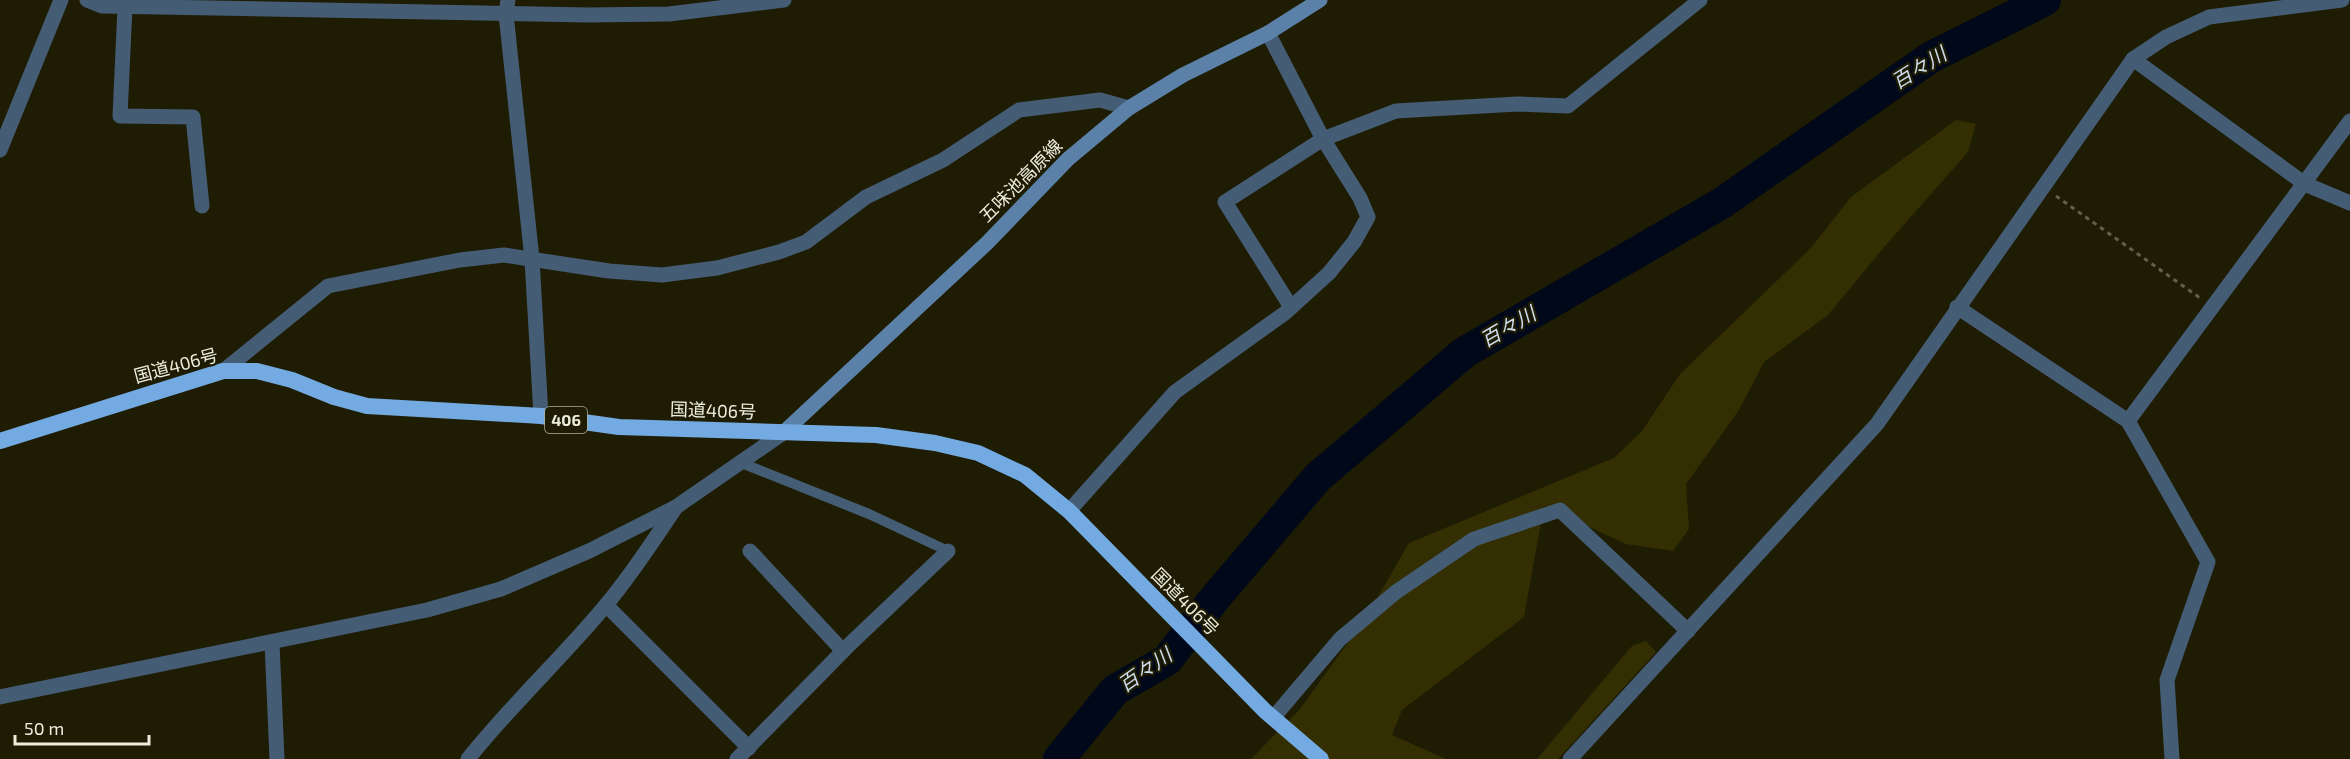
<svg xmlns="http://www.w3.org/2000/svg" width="2350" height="759" font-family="'Exo 2','Noto Sans JP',sans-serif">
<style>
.green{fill:#332f03}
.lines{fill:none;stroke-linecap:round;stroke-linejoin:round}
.river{stroke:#000819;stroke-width:32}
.path{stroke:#62604a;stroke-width:3;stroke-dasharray:4.5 4.5;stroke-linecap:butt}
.service{stroke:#455c75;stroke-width:10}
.minor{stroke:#455c75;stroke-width:15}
.tertiary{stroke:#455c75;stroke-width:15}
.secondary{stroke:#5b81a8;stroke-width:15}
.trunk{stroke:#74aae2;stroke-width:16}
.labels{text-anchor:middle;stroke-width:4.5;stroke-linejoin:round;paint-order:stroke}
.shield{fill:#1f1c04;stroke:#afae9c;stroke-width:1.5}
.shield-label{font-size:16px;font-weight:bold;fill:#edecdd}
.street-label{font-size:18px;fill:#edecdd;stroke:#1f1c04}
.water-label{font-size:20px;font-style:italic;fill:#cfdeef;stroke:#1f1c04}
</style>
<rect width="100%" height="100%" fill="#1f1c04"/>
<g class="green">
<polygon points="1956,120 1976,124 1968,152 1886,245 1828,315 1764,362 1739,410 1686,484 1689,529 1673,551 1626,544 1544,506 1524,617 1402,710 1392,735 1446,759 1251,759 1300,709 1365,619 1409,543 1614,458 1642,431 1680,374 1811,248 1851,197"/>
<polygon points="1646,641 1656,652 1558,759 1537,759 1632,646"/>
</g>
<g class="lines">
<polyline class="river" points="1059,759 1115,690 1167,660 1215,598 1318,477 1465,352 1722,203 1931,57 2045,0"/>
<polyline class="path" points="2056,196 2200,298"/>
<polyline class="service" points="739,462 869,514 948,551"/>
<g class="minor">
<polyline points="87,0 102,6 588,15 669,14 784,0"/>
<polyline points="508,0 506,14 532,259 541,416"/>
<polyline points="125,7 120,116 193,117 202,206"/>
<polyline points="2133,59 2305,184 2350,203"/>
<polyline points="0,150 61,0"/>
<polyline points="1291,307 1225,202 1323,139 1396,111 1517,104 1568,106 1700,0"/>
<polyline points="1957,307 2128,421 2208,562 2167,680 2172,759"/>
<polyline points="223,371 328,286 460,260 504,255 609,271 662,275 717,268 779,252 806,242 866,197 943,160 1019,110 1100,100 1129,108"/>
<polyline points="2128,421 2350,121"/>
<polyline points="1069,511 1175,392 1285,313 1329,273 1354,242 1368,217 1360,198 1323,139 1268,33"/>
<polyline points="750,551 843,651"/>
<polyline points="606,605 749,748"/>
<polyline points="272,643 277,759"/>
<polyline points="1273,718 1340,639 1396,592 1474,539 1560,510 1688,631"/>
<path d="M468,759C511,705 562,658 606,605C632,574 654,540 676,507"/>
<polyline points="737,759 851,643 948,551"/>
</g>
<g class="tertiary">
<polyline points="0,697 427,610 501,589 589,551 676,507 783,433"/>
<polyline points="1570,759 1877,424 2133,59 2166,37 2209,17 2342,0"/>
</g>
<polyline class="secondary" points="783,433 987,243 1068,159 1129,108 1183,75 1268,33 1320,0"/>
<polyline class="trunk" points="0,441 223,371 257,371 292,380 334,397 367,406 541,416 619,427 876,435 935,443 978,453 1025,475 1069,511 1265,711 1321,759"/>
</g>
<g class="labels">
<rect class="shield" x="545" y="407" width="42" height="26" rx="4.5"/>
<g class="shield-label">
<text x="566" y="426">406</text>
</g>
<g class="street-label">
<text transform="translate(1021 181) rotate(-45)" y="6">五味池高原線</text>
<text transform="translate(176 366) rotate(-15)" y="6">国道406号</text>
<text transform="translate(713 411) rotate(2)" y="6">国道406号</text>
<text transform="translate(1185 602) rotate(45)" y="6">国道406号</text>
</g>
<g class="water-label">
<text transform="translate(1919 68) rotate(-32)" y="7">百々川</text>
<text transform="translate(1508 327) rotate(-30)" y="7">百々川</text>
<text transform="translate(1145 670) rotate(-35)" y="7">百々川</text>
</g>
</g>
<path d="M15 735v9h134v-9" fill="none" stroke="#edecdd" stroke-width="3"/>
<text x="24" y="735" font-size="18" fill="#edecdd" stroke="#1f1c04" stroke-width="4.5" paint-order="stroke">50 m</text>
</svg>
